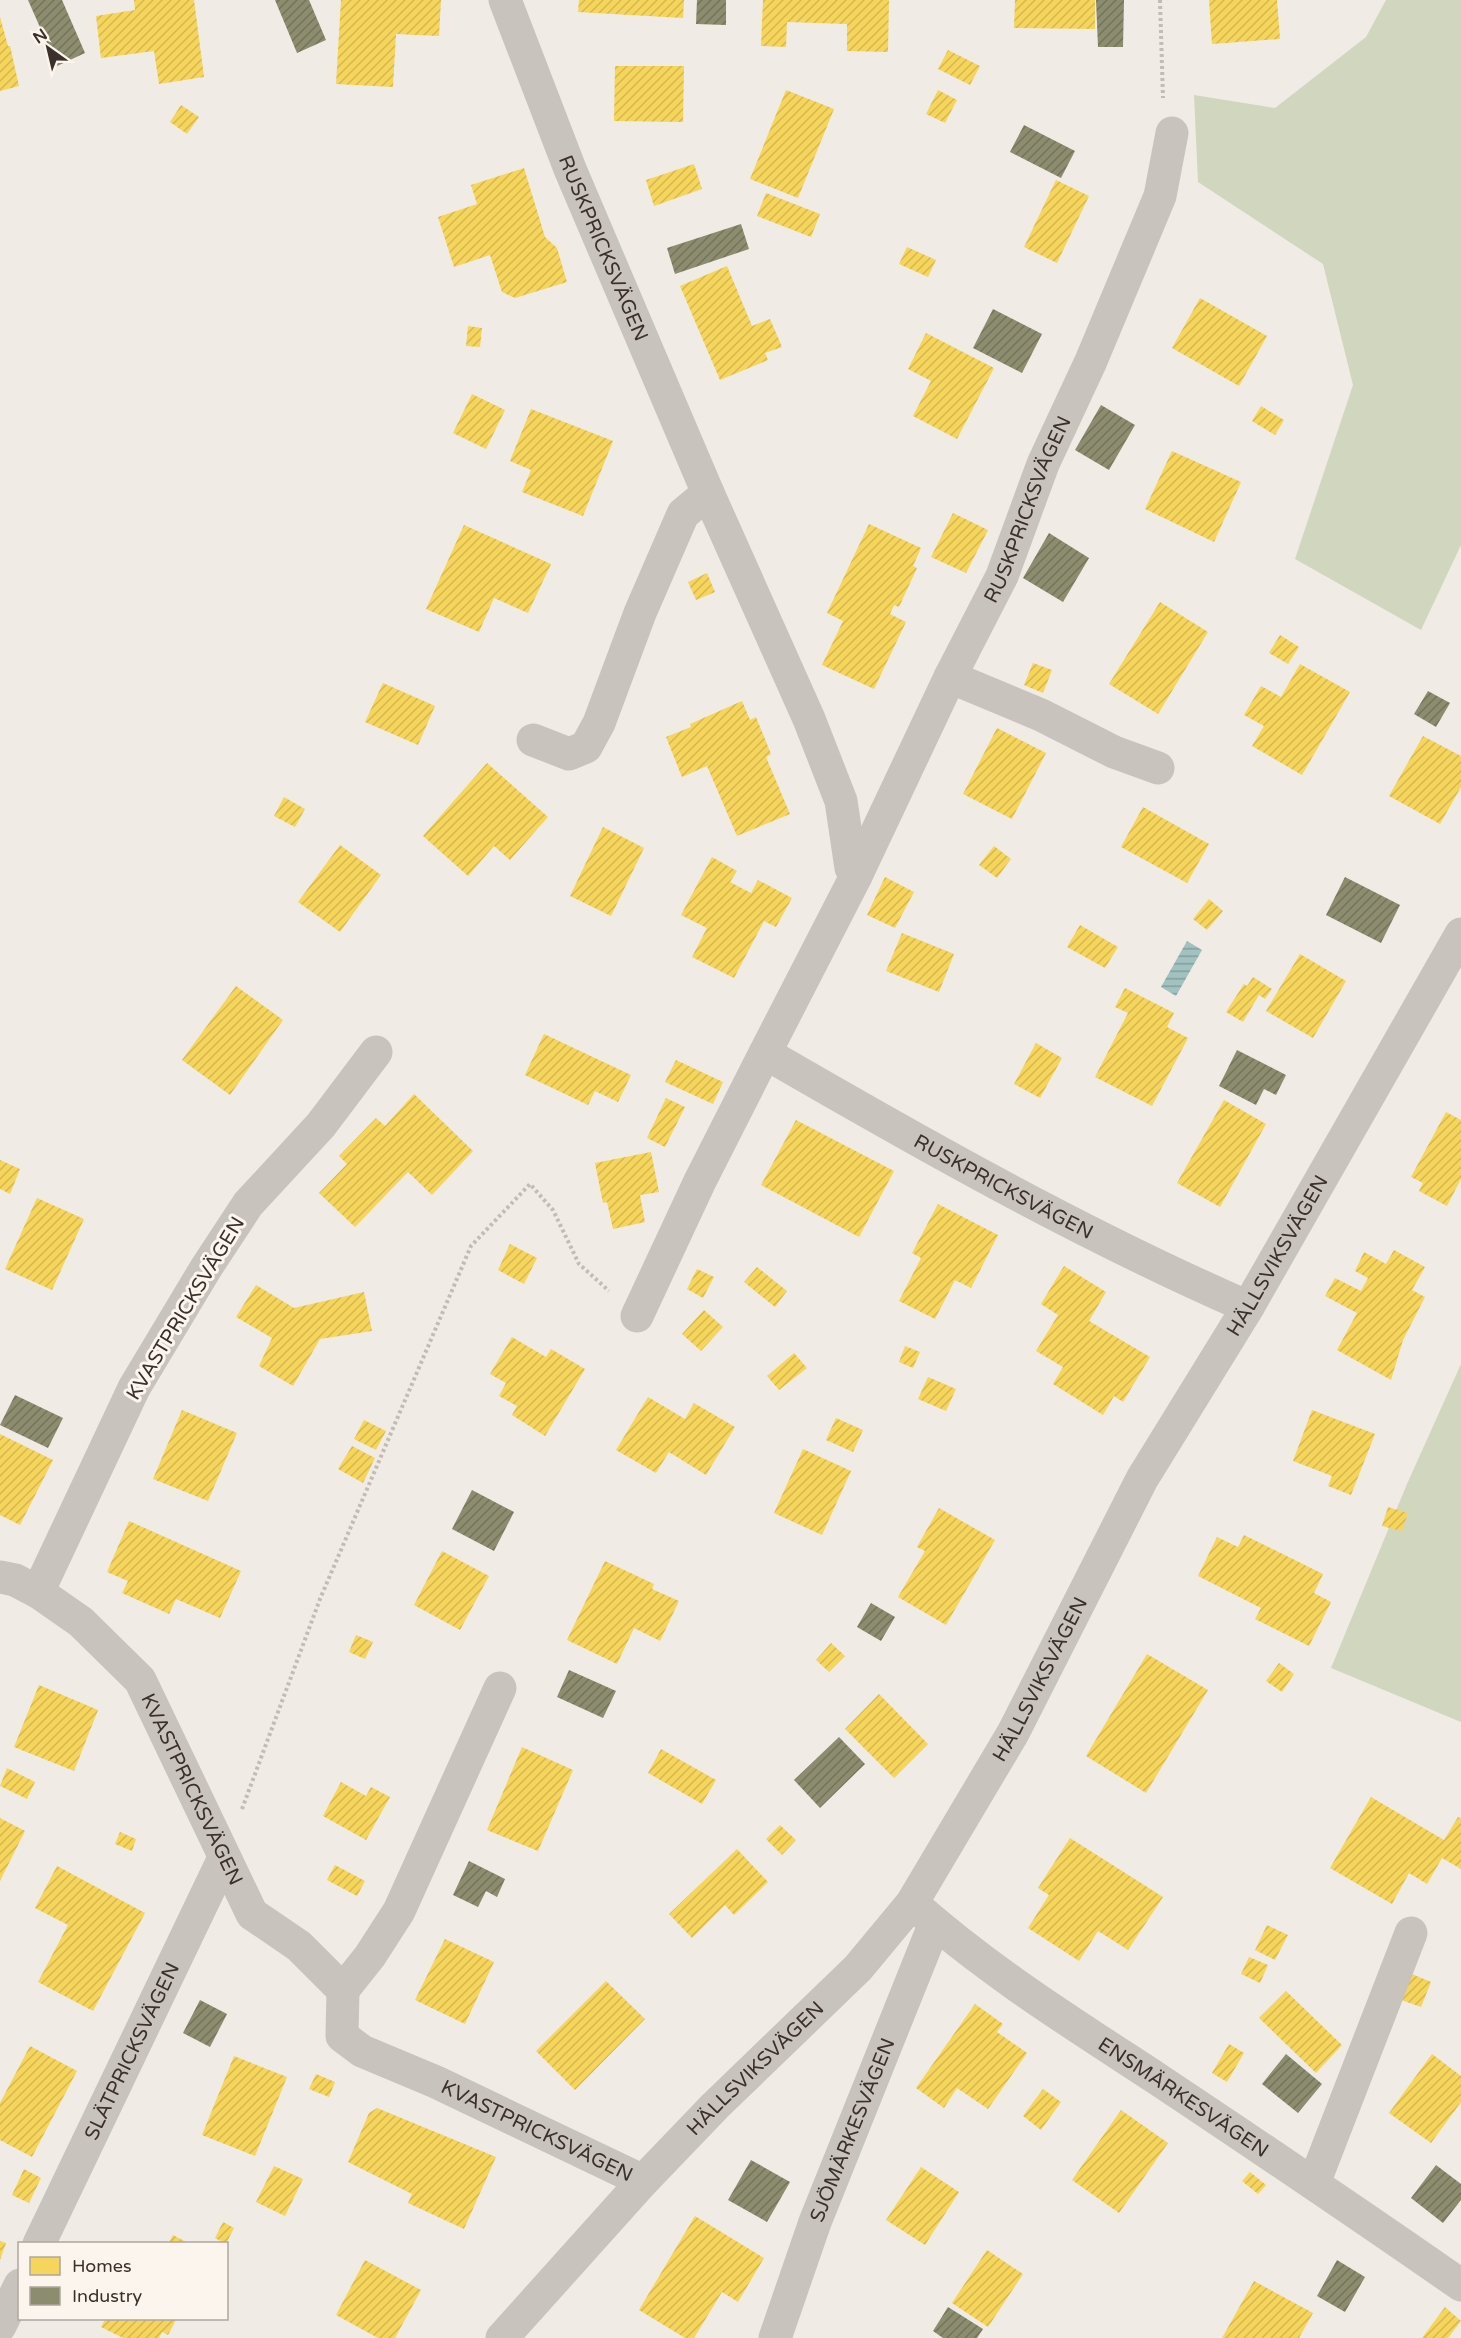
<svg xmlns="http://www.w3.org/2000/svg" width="1461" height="2338" font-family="'Varela Round',sans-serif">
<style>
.green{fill:#d1d6bf}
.water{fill:url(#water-rules)}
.homes{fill:url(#homes-hatch)}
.industry{fill:url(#industry-hatch)}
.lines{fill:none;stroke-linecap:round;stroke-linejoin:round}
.path{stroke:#c2bbb6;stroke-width:4;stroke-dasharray:3 3;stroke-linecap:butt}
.minor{stroke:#c9c3be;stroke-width:33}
.labels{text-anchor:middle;stroke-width:6;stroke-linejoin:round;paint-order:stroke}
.street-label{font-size:20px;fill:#3b302b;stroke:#fbf5ee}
</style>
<defs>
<pattern id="water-rules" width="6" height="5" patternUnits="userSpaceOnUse" patternTransform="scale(1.5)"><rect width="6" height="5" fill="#a1c2c1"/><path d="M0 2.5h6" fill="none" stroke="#849e9d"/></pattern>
<pattern id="homes-hatch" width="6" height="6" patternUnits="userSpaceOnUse" patternTransform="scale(1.5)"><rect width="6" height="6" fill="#f6d55c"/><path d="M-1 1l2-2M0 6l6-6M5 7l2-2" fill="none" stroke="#d4b750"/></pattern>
<pattern id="industry-hatch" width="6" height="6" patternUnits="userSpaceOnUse" patternTransform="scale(1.5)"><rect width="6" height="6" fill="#8c8c6e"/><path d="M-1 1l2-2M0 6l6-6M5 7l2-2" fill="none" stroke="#74735b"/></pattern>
</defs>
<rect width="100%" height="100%" fill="#f0ebe5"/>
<g class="green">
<polygon points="1386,0 1461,0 1461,545 1421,630 1295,559 1353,385 1323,264 1198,182 1194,95 1275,108 1366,37"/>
<polygon points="1461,1364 1461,1722 1331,1668 1407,1484"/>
</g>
<polygon class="water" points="1187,941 1202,950 1176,996 1161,987"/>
<g class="homes">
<polygon points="134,0 194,0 204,77 159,84 154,51 101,58 96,16 135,10"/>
<polygon points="341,0 441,0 439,36 396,34 393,87 336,84"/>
<polygon points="579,0 684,0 683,18 578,12"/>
<polygon points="763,0 889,0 888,52 847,51 847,24 787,22 786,47 761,46"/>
<polygon points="1015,0 1095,0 1095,29 1014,28"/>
<polygon points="1209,0 1277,0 1280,39 1212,44"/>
<polygon points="0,17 8,46 10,46 19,86 0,91"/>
<polygon points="948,50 980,66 970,85 938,69"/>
<polygon points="615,66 684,66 683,122 614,121"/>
<polygon points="786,90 834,109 798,198 750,179"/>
<polygon points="938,90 957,100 945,123 926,114"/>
<polygon points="181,105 199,117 187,134 170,122"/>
<polygon points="694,164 702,189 654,206 646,180"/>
<polygon points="524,168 545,237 557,248 567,282 515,298 502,292 490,255 454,267 438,217 477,204 471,185"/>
<polygon points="1056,180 1089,196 1057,263 1024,247"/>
<polygon points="766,193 820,214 811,237 757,216"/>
<polygon points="907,247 936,260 928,277 899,264"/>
<polygon points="727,266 752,326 770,319 782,347 765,353 768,360 720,380 680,286"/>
<polygon points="1200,298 1267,336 1239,386 1172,348"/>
<polygon points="468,326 482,328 480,347 466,346"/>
<polygon points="926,333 994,368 957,439 913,416 931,381 908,369"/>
<polygon points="472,394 505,410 486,449 453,433"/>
<polygon points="1261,406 1284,420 1275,435 1252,421"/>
<polygon points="531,409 613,441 583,516 522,492 531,470 510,461"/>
<polygon points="1172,451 1241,482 1214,542 1145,509"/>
<polygon points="953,513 988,530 966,573 931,557"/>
<polygon points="869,524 921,548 913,566 917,568 899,607 894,605 890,614 906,622 874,689 822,665 843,621 827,613"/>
<polygon points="464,525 551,564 528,613 494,598 479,632 426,609"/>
<polygon points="707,573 715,592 696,600 688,582"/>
<polygon points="1160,602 1208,632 1158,714 1109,684"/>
<polygon points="1280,635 1299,647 1288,664 1269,653"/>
<polygon points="1033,663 1052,670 1043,693 1024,685"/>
<polygon points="1300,664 1350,692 1302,775 1252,746 1264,726 1244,715 1261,686 1281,697"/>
<polygon points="383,683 435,706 418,745 365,722"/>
<polygon points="742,701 750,720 756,717 771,754 766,757 790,814 737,836 707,766 682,777 666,737 691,727 690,724"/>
<polygon points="997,728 1046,753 1012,819 963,794"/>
<polygon points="1423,736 1461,756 1461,787 1440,824 1389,796"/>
<polygon points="487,763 548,817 510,860 494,846 468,876 423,836"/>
<polygon points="284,797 305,809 295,827 274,816"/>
<polygon points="1143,807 1209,844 1187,883 1121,847"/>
<polygon points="603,827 644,848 611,916 570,896"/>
<polygon points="340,845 381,875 340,932 298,902"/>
<polygon points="994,846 1011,859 997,878 979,865"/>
<polygon points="712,857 737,871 730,882 751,893 758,880 792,898 776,927 764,921 734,978 692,957 707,928 681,915"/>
<polygon points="885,877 914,892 895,928 867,915"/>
<polygon points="1209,899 1223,911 1207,930 1193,919"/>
<polygon points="1080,925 1118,947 1105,968 1067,947"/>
<polygon points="902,933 954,954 939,992 886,971"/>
<polygon points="1300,954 1346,981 1313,1038 1266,1011"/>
<polygon points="1253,977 1272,989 1265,999 1259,995 1243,1022 1226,1012 1244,984 1247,986"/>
<polygon points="236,986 283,1020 230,1095 182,1060"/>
<polygon points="1125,988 1174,1013 1167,1027 1188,1038 1152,1106 1095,1077 1128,1013 1115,1007"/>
<polygon points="544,1034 631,1075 618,1102 595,1091 588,1105 525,1075"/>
<polygon points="1036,1043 1062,1058 1040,1098 1014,1084"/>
<polygon points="676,1060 723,1082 713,1104 665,1082"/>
<polygon points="414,1094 473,1151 432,1195 408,1172 355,1227 319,1193 347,1164 339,1156 376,1118 385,1126"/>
<polygon points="666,1098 685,1107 665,1147 647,1138"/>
<polygon points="1224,1100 1266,1124 1220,1207 1177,1183"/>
<polygon points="1446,1112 1461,1120 1461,1179 1447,1206 1419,1191 1423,1183 1411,1177"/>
<polygon points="796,1120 894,1171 859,1237 761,1185"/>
<polygon points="651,1152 659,1192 640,1195 645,1222 613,1229 607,1202 603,1203 595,1163"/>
<polygon points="0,1160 20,1169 10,1194 0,1189"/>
<polygon points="37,1198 84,1219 52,1290 5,1269"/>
<polygon points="938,1204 998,1235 971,1288 955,1280 935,1319 899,1301 921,1258 912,1253"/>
<polygon points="510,1244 537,1258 524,1284 498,1270"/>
<polygon points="1394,1250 1425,1267 1412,1290 1425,1297 1403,1340 1391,1380 1337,1350 1357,1313 1325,1296 1335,1278 1361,1291 1368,1278 1355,1271 1364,1252 1386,1264"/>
<polygon points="1064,1266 1106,1292 1089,1321 1150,1357 1123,1402 1114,1396 1103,1415 1053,1384 1063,1367 1036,1351 1058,1315 1041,1304"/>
<polygon points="757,1267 787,1291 775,1307 744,1282"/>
<polygon points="697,1269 714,1277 703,1298 687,1289"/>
<polygon points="256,1285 294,1308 364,1292 372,1331 320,1339 293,1386 259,1366 272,1338 236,1317"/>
<polygon points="704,1310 723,1327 701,1351 682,1334"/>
<polygon points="512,1337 546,1357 551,1349 585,1369 545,1436 512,1415 517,1406 499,1396 506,1383 490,1374"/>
<polygon points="905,1346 920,1352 913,1368 899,1362"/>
<polygon points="794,1353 807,1368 779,1390 767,1376"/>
<polygon points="928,1377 956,1389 946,1411 918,1399"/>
<polygon points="648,1397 685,1419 694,1403 735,1427 706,1475 669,1452 656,1473 616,1450"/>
<polygon points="182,1410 237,1433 208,1501 153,1479"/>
<polygon points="1312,1410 1375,1434 1351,1495 1328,1486 1332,1476 1293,1461"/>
<polygon points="836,1418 863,1430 853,1452 826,1440"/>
<polygon points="364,1420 386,1431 376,1450 354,1439"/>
<polygon points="0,1434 53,1460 20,1525 0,1515"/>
<polygon points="352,1446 375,1458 363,1483 338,1469"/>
<polygon points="803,1449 851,1471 822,1535 774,1513"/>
<polygon points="1388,1507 1408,1513 1402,1531 1382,1526"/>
<polygon points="939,1508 995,1540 946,1625 898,1597 925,1551 917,1547"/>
<polygon points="129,1521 241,1571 220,1618 176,1599 169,1614 122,1593 128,1581 107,1572"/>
<polygon points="1244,1535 1323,1574 1314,1593 1331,1602 1309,1646 1255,1619 1261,1608 1198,1576 1217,1537 1238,1547"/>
<polygon points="442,1551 489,1576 460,1630 414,1605"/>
<polygon points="605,1561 654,1584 652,1589 679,1601 660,1641 634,1628 617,1664 567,1640"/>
<polygon points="356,1635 373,1642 365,1659 349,1652"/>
<polygon points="831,1643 845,1656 829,1672 816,1660"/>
<polygon points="1147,1654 1208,1690 1146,1793 1086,1756"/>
<polygon points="1279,1663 1294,1674 1282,1692 1266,1681"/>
<polygon points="39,1685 98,1710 74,1771 14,1747"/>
<polygon points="879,1694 928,1744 894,1778 845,1729"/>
<polygon points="522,1747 573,1770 538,1851 487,1830"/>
<polygon points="661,1749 716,1780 702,1804 648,1773"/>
<polygon points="7,1768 35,1782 27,1799 0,1786"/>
<polygon points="341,1782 366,1796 371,1787 390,1797 366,1840 323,1816"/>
<polygon points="1371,1797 1444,1840 1458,1817 1461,1818 1461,1869 1442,1858 1427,1884 1409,1873 1392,1904 1330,1868"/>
<polygon points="0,1818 25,1831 0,1881"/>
<polygon points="780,1825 796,1840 782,1855 766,1839"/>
<polygon points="120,1832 136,1839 132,1851 115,1844"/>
<polygon points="1070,1838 1163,1897 1128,1950 1098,1931 1079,1961 1028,1928 1049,1895 1038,1888"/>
<polygon points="737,1849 768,1882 734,1915 725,1905 692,1938 669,1914"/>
<polygon points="335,1865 365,1881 357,1896 327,1880"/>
<polygon points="57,1866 145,1913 93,2011 38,1982 68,1925 35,1908"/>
<polygon points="1267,1925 1288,1935 1275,1960 1255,1950"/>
<polygon points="445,1939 494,1962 465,2024 415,2000"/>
<polygon points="1249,1957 1268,1965 1260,1983 1241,1974"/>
<polygon points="1412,1974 1431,1982 1421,2007 1401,2000"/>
<polygon points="606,1981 645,2019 575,2090 536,2051"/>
<polygon points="1286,1991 1342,2045 1316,2073 1259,2018"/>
<polygon points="975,2004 1003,2024 997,2032 1027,2053 988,2109 957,2088 944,2108 916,2088"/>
<polygon points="1229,2044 1244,2053 1227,2082 1212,2073"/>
<polygon points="30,2046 77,2071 32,2157 0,2140 0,2103"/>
<polygon points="1432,2054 1461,2076 1461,2102 1431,2143 1389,2113"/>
<polygon points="234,2056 287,2077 255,2156 202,2135"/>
<polygon points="316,2074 335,2082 329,2097 309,2089"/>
<polygon points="1043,2089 1061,2102 1041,2130 1023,2116"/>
<polygon points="377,2108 496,2157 464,2229 408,2203 412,2194 348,2162 369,2113"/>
<polygon points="1121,2110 1168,2143 1119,2213 1072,2180"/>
<polygon points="274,2166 303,2179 285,2216 256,2202"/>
<polygon points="921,2167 959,2192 925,2245 886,2220"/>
<polygon points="24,2169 41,2178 29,2203 12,2195"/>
<polygon points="1250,2172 1266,2185 1258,2194 1242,2181"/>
<polygon points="695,2216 764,2258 738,2302 722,2292 694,2338 685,2338 639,2310"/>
<polygon points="223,2222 234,2228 226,2244 215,2238"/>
<polygon points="173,2235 190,2244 168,2244"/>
<polygon points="0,2241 6,2243 0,2260"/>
<polygon points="987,2250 1023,2274 988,2327 952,2303"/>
<polygon points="365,2260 421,2290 395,2338 378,2338 336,2315"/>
<polygon points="1254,2281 1313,2313 1299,2338 1222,2338"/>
<polygon points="1445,2307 1461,2321 1448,2338 1422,2338"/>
<polygon points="106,2318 177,2318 168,2335 162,2332 159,2338 123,2338 101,2327"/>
</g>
<g class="industry">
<polygon points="28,0 62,0 85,53 57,66"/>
<polygon points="275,0 309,0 326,40 297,53"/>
<polygon points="697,0 726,0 726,25 696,24"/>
<polygon points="1096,0 1124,0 1123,47 1098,47"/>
<polygon points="1024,125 1075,151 1061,178 1010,152"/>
<polygon points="741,224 749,249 675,274 667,248"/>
<polygon points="993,309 1042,334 1022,373 973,348"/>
<polygon points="1101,405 1135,425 1109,470 1075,450"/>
<polygon points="1049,533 1089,558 1063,602 1023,578"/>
<polygon points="1428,691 1450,703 1436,727 1414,714"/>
<polygon points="1345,877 1400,905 1381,943 1326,915"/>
<polygon points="1237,1050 1286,1075 1276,1095 1264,1089 1256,1105 1219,1086"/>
<polygon points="15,1395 63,1418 48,1448 0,1425"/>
<polygon points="472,1490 514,1512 494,1551 452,1529"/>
<polygon points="871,1603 895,1617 881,1641 857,1627"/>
<polygon points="569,1670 616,1691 603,1718 557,1697"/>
<polygon points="839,1737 865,1764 820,1808 794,1780"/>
<polygon points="469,1861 505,1879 497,1897 486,1891 478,1907 453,1895"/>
<polygon points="200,2000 227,2014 210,2047 183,2033"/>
<polygon points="1286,2054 1322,2084 1298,2113 1262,2084"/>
<polygon points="751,2160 790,2182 767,2222 728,2200"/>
<polygon points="1436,2165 1461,2184 1461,2200 1443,2223 1411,2198"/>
<polygon points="1337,2260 1365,2277 1345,2312 1317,2296"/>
<polygon points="948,2307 983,2329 977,2338 943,2338 933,2331"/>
</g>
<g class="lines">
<g class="path">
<polyline points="1160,0 1163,98"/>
<polyline points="242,1809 320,1599 471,1246 530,1184 553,1210 579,1264 609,1291"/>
</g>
<g class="minor">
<path id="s1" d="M505,0L570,169L708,493L809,719L841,801L851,868L856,876L765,1053"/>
<polyline points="950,677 1041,715 1114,752 1158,768"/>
<polyline points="533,740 569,754 586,747 599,723 640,613 683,514 708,493"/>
<path id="s2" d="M856,876L950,677L1002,576L1043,464L1091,361L1160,196L1172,133"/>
<path id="s3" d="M376,1052L321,1125L248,1204L206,1268L134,1388L38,1592L81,1622L140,1680L252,1914L299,1946L343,1990L342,2036L362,2051L436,2082L643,2181"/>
<path id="s4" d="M637,1316L700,1181L765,1053C922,1144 1081,1234 1248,1307"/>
<polyline points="0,1577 15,1580 38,1592"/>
<path id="s5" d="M912,1903C987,1970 1072,2023 1156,2078C1258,2146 1360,2215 1461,2285"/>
<polyline points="343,1990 370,1956 399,1911 500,1688"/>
<polyline points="1314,2183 1411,1933"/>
<path id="s6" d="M39,2244L224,1858"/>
<polyline points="0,2326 20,2285"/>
<path id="s7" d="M502,2338L643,2181L715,2106L858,1968L912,1903L1013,1733L1142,1479L1248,1307L1461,934"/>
<path id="s8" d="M775,2338L815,2222L935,1923"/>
</g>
</g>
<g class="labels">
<g class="street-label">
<text dy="7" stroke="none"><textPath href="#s1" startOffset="267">RUSKPRICKSVÄGEN</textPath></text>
<text dy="7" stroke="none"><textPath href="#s2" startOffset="405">RUSKPRICKSVÄGEN</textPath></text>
<text dy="7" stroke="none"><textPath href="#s4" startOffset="566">RUSKPRICKSVÄGEN</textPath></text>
<text dy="7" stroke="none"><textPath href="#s7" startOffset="1342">HÄLLSVIKSVÄGEN</textPath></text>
<text transform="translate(185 1308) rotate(-59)" y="7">KVASTPRICKSVÄGEN</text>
<text dy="7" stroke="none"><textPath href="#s7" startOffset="856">HÄLLSVIKSVÄGEN</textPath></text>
<text dy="7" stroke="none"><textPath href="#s3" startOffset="897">KVASTPRICKSVÄGEN</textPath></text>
<text dy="7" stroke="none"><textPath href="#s6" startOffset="214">SLÄTPRICKSVÄGEN</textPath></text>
<text dy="7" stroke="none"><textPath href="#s7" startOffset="370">HÄLLSVIKSVÄGEN</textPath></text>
<text dy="7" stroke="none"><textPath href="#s5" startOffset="334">ENSMÄRKESVÄGEN</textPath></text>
<text dy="7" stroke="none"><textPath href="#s3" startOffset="1418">KVASTPRICKSVÄGEN</textPath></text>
<text dy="7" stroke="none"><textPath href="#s8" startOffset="222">SJÖMÄRKESVÄGEN</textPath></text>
</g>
</g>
<rect x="18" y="2242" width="210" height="78" fill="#fbf5ee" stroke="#aea6a0" stroke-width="1.5"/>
<rect x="30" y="2257" width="30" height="18" fill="#f6d55c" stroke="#aea6a0" stroke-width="1.5"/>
<text x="72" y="2272" font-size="18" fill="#3b302b">Homes</text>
<rect x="30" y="2287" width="30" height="18" fill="#8c8c6e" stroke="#aea6a0" stroke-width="1.5"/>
<text x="72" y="2302" font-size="18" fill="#3b302b">Industry</text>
<g transform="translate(48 48) rotate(326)" stroke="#fbf5ee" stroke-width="4.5" paint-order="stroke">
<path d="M0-4.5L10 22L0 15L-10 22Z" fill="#3b302b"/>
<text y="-9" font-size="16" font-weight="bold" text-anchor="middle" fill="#3b302b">N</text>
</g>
</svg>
